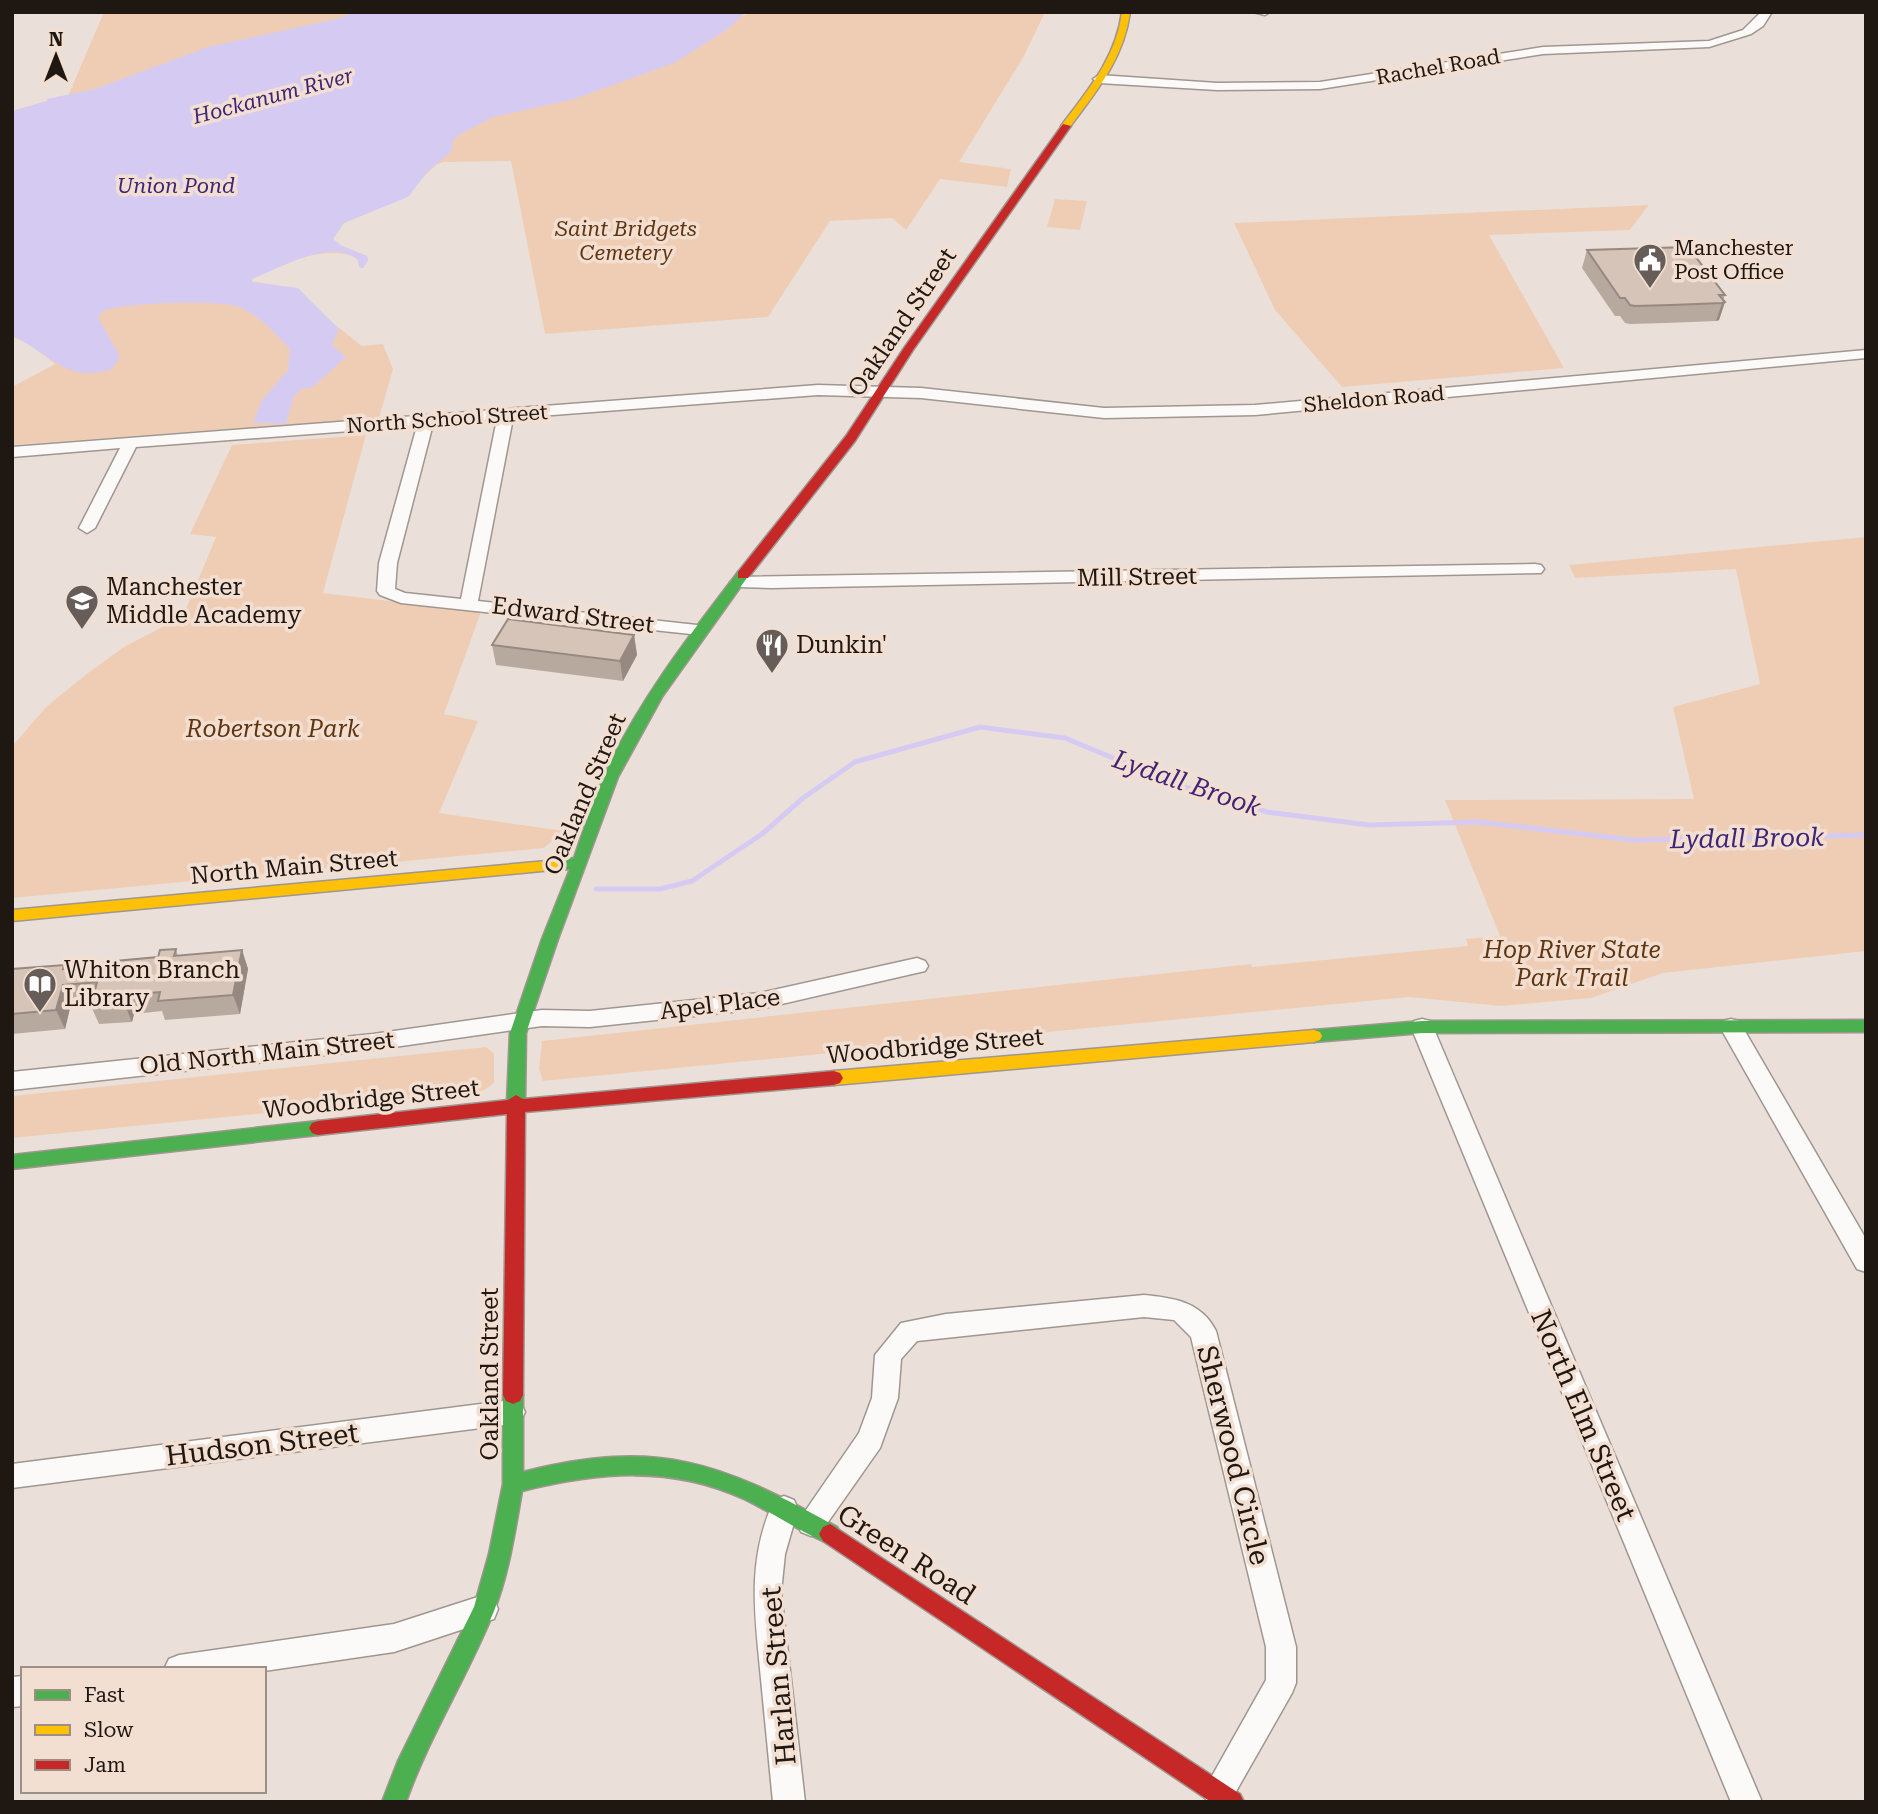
<svg xmlns="http://www.w3.org/2000/svg" width="1878" height="1814" font-family="'Roboto Serif',serif">
<style>
.green{fill:#efcdb5}
.water{fill:#d5cbf2}
.lines{fill:none;stroke-linecap:round;stroke-linejoin:round}
.stream{stroke:#d5cbf2;stroke-width:5}
.street-casing{stroke:#9f9690;stroke-width:3}
.fast-casing{stroke:#9f9690;stroke-width:3}
.slow-casing{stroke:#9f9690;stroke-width:3}
.jam-casing{stroke:#9f9690;stroke-width:3}
.street{fill:#fcfaf9;fill-rule:evenodd}
.fast{fill:#4caf50;fill-rule:evenodd}
.slow{fill:#ffc107;fill-rule:evenodd}
.jam{fill:#c62828;fill-rule:evenodd}
.wall{fill:#b8a99e}
.shaded-wall{fill:#968981}
.building{fill:#d6c4b8;stroke:#968981;stroke-width:2}
.labels{text-anchor:middle;stroke-width:7;stroke-linejoin:round;paint-order:stroke}
.far-street-label{font-size:21px;fill:#1e1712;stroke:#f3dfd1}
.far-water-label{font-size:21px;font-style:italic;fill:#3f2577;stroke:#f3dfd1}
.far-park-label{font-size:21px;font-style:italic;fill:#60350f;stroke:#f3dfd1}
.far-poi-label{font-size:21px;fill:#1e1712;stroke:#f3dfd1;text-anchor:start}
.street-label{font-size:24px;fill:#1e1712;stroke:#f3dfd1}
.poi-label{font-size:24px;fill:#1e1712;stroke:#f3dfd1;text-anchor:start}
.park-label{font-size:24px;font-style:italic;fill:#60350f;stroke:#f3dfd1}
.water-label{font-size:26px;font-style:italic;fill:#3f2577;stroke:#f3dfd1}
.near-street-label{font-size:28px;fill:#1e1712;stroke:#f3dfd1}
</style>
<rect width="100%" height="100%" fill="#ebe0d9"/>
<g class="green">
<path d="M104,12H746L741,17L750,12H1045L1024,56L959,162L1011,169L1007,187L940,179L906,230L892,218L830,221L768,317L545,334L511,161L443,162L436,165L415,185L410,195L344,223L333,239L342,246L367,256L368,260L363,268L359,267L358,260C336,241 269,265 250,281L299,289L324,316L362,346L383,344L393,369L379,418L12,445V387L55,364L32,346L12,336V111L47,101V99L68,96Z"/>
<polygon points="1055,199 1087,201 1080,230 1047,227"/>
<polygon points="1649,205 1630,230 1489,235 1564,368 1342,387 1275,310 1234,223"/>
<polygon points="366,435 323,593 481,612 444,714 478,721 439,813 564,831 544,848 12,898 12,749 15,743 46,707 88,673 124,647 183,616 216,537 190,534 232,445"/>
<polygon points="1866,537 1866,951 1663,973 1591,998 1501,1006 1409,997 543,1081 539,1069 542,1041 1251,964 1252,967 1468,946 1466,939 1500,936 1445,800 1694,799 1673,707 1760,684 1736,569 1575,578 1569,565"/>
<polygon points="486,1047 494,1054 494,1083 481,1092 12,1138 12,1096"/>
</g>
<path class="water" d="M354,12H746L728,29L674,63L574,99L493,117L457,136L453,141L451,152L428,171L408,197L344,223L333,239L342,246L367,256L368,260L363,268L359,267L358,260C332,237 278,269 252,279V282L298,288L339,329L332,345L346,357L313,387L302,389L294,396L286,424L253,423L262,400L288,370L290,349C275,334 257,312 235,306C217,300 123,303 106,310C102,311 101,314 98,317L120,357L112,369C67,385 49,352 12,336V111L47,101V99L95,89L208,47L341,18Z"/>
<g class="lines">
<polyline class="stream" points="596,889 660,889 692,881 762,834 803,798 855,762 980,727 1065,738 1178,785 1267,812 1369,825 1478,822 1634,840 1866,835"/>
<defs>
<g id="street">
<polygon points="1253,12 1270,12 1265,15"/>
<polygon points="1761,12 1772,12 1763,26 1751,34 1709,47 1543,54 1320,89 1217,90 1099,83 1093,79 1099,75 1217,83 1320,82 1543,47 1709,41 1743,30"/>
<path d="M1866,350V358L1255,415L1104,418L921,398L818,395L513,418L478,601L706,626L709,630L706,634L700,635L401,603L380,595L377,591L379,563L417,426L136,447L95,528L87,533L79,528L120,448L12,457V447L818,385L921,388L1104,408L1255,405ZM497,419L461,599L405,593L395,589L397,563L433,424Z"/>
<polygon points="1535,564 1541,565 1544,569 1541,573 771,588 739,587 730,582 739,577"/>
<polygon points="917,958 925,961 928,966 925,971 760,1009 590,1027 542,1026 373,1050 12,1090 12,1072 373,1034 542,1010 590,1011 760,993"/>
<polygon points="1422,1019 1430,1021 1433,1027 1762,1802 1731,1802 1411,1027 1414,1021"/>
<polygon points="1731,1019 1739,1021 1866,1239 1866,1272 1857,1269 1720,1027 1723,1021"/>
<path d="M1144,1295C1173,1298 1201,1301 1216,1331L1296,1647V1683L1292,1693L1230,1802H1207L1203,1792L1266,1680V1647L1191,1337L1174,1320L1144,1317L917,1341L901,1359L898,1398L880,1448L821,1532L811,1536L801,1532L797,1523L859,1433L872,1398L875,1355L901,1323L946,1314Z"/>
<polygon points="512,1400 521,1404 525,1412 521,1420 512,1424 12,1488 12,1464"/>
<path d="M784,1496L794,1500L798,1509L785,1554L781,1592L805,1802H773C769,1761 765,1720 761,1679C755,1614 746,1562 774,1500Z"/>
<polygon points="484,1595 494,1599 498,1609 494,1619 394,1652 264,1671 264,1669 164,1669 169,1659 179,1655 394,1624"/>
<polygon points="23,1676 23,1706 12,1707 12,1677"/>
</g>
<g id="fast">
<path d="M743,571L749,575L662,697L618,777L558,939L526,1033L525,1102L522,1107H510L507,1102L510,1033L542,939L570,869L558,870L550,865L553,861L574,858C583,831 592,804 603,778C637,703 688,637 738,572Z"/>
<polygon points="1866,1020 1866,1032 1422,1033 1314,1042 1308,1040 1306,1036 1308,1032 1314,1030 1422,1021"/>
<polygon points="318,1121 324,1123 327,1128 324,1133 318,1135 12,1169 12,1155"/>
<path d="M513,1386L520,1389L523,1395V1472C658,1438 720,1462 837,1527L841,1534L837,1541L830,1544C800,1532 773,1513 744,1499C671,1465 598,1472 522,1491C515,1531 509,1573 494,1611C468,1676 429,1736 406,1802H382L398,1761L474,1607L489,1554L503,1484V1395L506,1389Z"/>
</g>
<g id="slow">
<path d="M1122,12H1130C1124,58 1096,92 1069,128H1063L1061,126C1088,90 1116,58 1122,12Z"/>
<polygon points="558,860 563,861 566,865 563,869 12,921 12,910"/>
<polygon points="1314,1030 1320,1032 1322,1036 1320,1040 1314,1042 834,1085 828,1083 825,1078 828,1073 834,1071"/>
</g>
<g id="jam">
<polygon points="1063,124 1071,126 913,350 855,441 748,578 738,578 738,572 846,436 904,348"/>
<polygon points="834,1071 840,1073 843,1078 840,1083 834,1085 525,1112 523,1395 520,1401 513,1404 506,1401 503,1395 507,1114 318,1135 312,1133 309,1128 312,1123 318,1121 508,1100 516,1095 523,1099"/>
<polygon points="830,1524 1240,1794 1244,1802 1211,1802 823,1541 819,1534 823,1527"/>
</g>
</defs>
<use href="#street" class="street-casing"/>
<use href="#fast" class="fast-casing"/>
<use href="#slow" class="slow-casing"/>
<use href="#jam" class="jam-casing"/>
<use href="#street" class="street"/>
<use href="#fast" class="fast"/>
<use href="#slow" class="slow"/>
<use href="#jam" class="jam"/>
</g>
<g class="wall">
<polygon points="1587,250 1725,295 1723,300 1725,302 1719,320 1716,321 1666,323 1630,324 1625,323 1620,316 1615,316 1582,268"/>
<polygon points="634,635 637,655 623,681 496,665 492,645"/>
<polygon points="176,949 178,956 242,950 248,969 240,1014 165,1020 162,1011 134,1014 132,1022 99,1024 91,1006 92,1002 71,1004 65,1029 12,1034 12,969 64,965 66,969 103,965 158,957"/>
</g>
<g class="shaded-wall">
<polygon points="1725,302 1719,320 1716,321 1722,303"/>
<polygon points="634,635 637,655 623,681 620,661"/>
<polygon points="242,950 248,969 240,1014 233,995"/>
<polygon points="63,985 71,1004 65,1029 56,1010"/>
<polygon points="126,995 134,1014 132,1022 124,1003"/>
</g>
<g class="building">
<polygon points="1688,247 1725,295 1719,295 1725,302 1722,303 1671,305 1635,306 1630,305 1625,298 1620,298 1587,250"/>
<polygon points="508,619 634,635 620,661 492,645"/>
<polygon points="176,949 174,956 242,950 233,995 158,1001 160,992 126,995 124,1003 91,1006 97,982 63,985 56,1010 12,1014 12,969 64,965 63,969 103,965 104,962 158,957 160,950"/>
</g>
<defs>
<symbol id="civic-pin" viewBox="-11 -11 22 30"><path d="M0 17L-7.5 6A9.5 9.5 0 1 1 7.5 6Z" fill="#665d58" stroke="#f3dfd1"/><path d="M-.6-6.5H3V-4.5H.6V-3L4-1V1h2V6H-6V1h2V-1L-.6-3ZM-1.2 2.5V6h2.4V2.5Z" fill="#fff"/></symbol>
<symbol id="school-pin" viewBox="-11 -11 22 30"><path d="M0 17L-7.5 6A9.5 9.5 0 1 1 7.5 6Z" fill="#665d58" stroke="#f3dfd1"/><path d="M0-5L7-2L0 1L-7-2ZM-4 1L0 2.5L4 1V4Q0 6-4 4Z" fill="#fff"/></symbol>
<symbol id="restaurant-pin" viewBox="-11 -11 22 30"><path d="M0 17L-7.5 6A9.5 9.5 0 1 1 7.5 6Z" fill="#665d58" stroke="#f3dfd1"/><path d="M-5-6h1v4h1v-4h1v4h1v-4h1v5L-1.5 .5V6h-2V.5L-5-1ZM5-6V6H3V1.5H1.5Q1.5-4 5-6Z" fill="#fff"/></symbol>
<symbol id="library-pin" viewBox="-11 -11 22 30"><path d="M0 17L-7.5 6A9.5 9.5 0 1 1 7.5 6Z" fill="#665d58" stroke="#f3dfd1"/><path d="M-6-4Q-3-5.5-.7-3.5V5Q-3 3-6 4ZM6-4Q3-5.5 .7-3.5V5Q3 3 6 4Z" fill="#fff"/></symbol>
</defs>
<g fill-rule="evenodd">
<use href="#civic-pin" x="1631" y="241" width="38" height="52"/>
<use href="#school-pin" x="63" y="582" width="38" height="52"/>
<use href="#restaurant-pin" x="753" y="626" width="38" height="52"/>
<use href="#library-pin" x="21" y="965" width="38" height="52"/>
</g>
<g class="labels">
<g class="far-street-label">
<text transform="translate(1438 67) rotate(-10)" y="7">Rachel Road</text>
<text transform="translate(1374 399) rotate(-5)" y="7">Sheldon Road</text>
<text transform="translate(447 419) rotate(-4)" y="7">North School Street</text>
</g>
<g class="far-water-label">
<text transform="translate(273 96) rotate(-15)" y="7">Hockanum River</text>
<text x="176" y="193">Union Pond</text>
</g>
<g class="far-park-label">
<text x="626" y="236">Saint Bridgets<tspan x="626" dy="24">Cemetery</tspan></text>
</g>
<g class="far-poi-label">
<text x="1674" y="255">Manchester<tspan x="1674" dy="24">Post Office</tspan></text>
</g>
<g class="street-label">
<text transform="translate(902 322) rotate(-56)" y="8">Oakland Street</text>
<text transform="translate(1137 577) rotate(-1)" y="8">Mill Street</text>
<text transform="translate(573 615) rotate(7)" y="8">Edward Street</text>
<text transform="translate(585 794) rotate(-67)" y="8">Oakland Street</text>
<text transform="translate(294 867) rotate(-5)" y="8">North Main Street</text>
<text transform="translate(720 1004) rotate(-7)" y="8">Apel Place</text>
<text transform="translate(935 1046) rotate(-5)" y="8">Woodbridge Street</text>
<text transform="translate(267 1053) rotate(-6)" y="8">Old North Main Street</text>
<text transform="translate(371 1099) rotate(-6)" y="8">Woodbridge Street</text>
<text transform="translate(490 1374) rotate(-90)" y="8">Oakland Street</text>
</g>
<g class="poi-label">
<text x="106" y="595">Manchester<tspan x="106" dy="28">Middle Academy</tspan></text>
<text x="796" y="653">Dunkin'</text>
<text x="64" y="978">Whiton Branch<tspan x="64" dy="28">Library</tspan></text>
</g>
<g class="park-label">
<text x="273" y="737">Robertson Park</text>
<text x="1572" y="958">Hop River State<tspan x="1572" dy="28">Park Trail</tspan></text>
</g>
<g class="water-label">
<text transform="translate(1187 783) rotate(19)" y="9">Lydall Brook</text>
<text transform="translate(1747 838) rotate(-1)" y="9">Lydall Brook</text>
</g>
<g class="near-street-label">
<text transform="translate(1584 1415) rotate(67)" y="10">North Elm Street</text>
<text transform="translate(262 1444) rotate(-7)" y="10">Hudson Street</text>
<text transform="translate(1234 1455) rotate(76)" y="10">Sherwood Circle</text>
<text transform="translate(907 1554) rotate(33)" y="10">Green Road</text>
<text transform="translate(778 1676) rotate(-95)" y="10">Harlan Street</text>
</g>
</g>
<rect width="1878" height="1814" fill="none" stroke="#1e1712" stroke-width="28"/>
<rect x="21" y="1667" width="245" height="126" fill="#f3dfd1" stroke="#9e8f85" stroke-width="2"/>
<rect x="35" y="1690" width="35" height="10" fill="#4caf50" stroke="#9e8f85" stroke-width="2"/>
<text x="84" y="1702" font-size="21" fill="#1e1712">Fast</text>
<rect x="35" y="1725" width="35" height="10" fill="#ffc107" stroke="#9e8f85" stroke-width="2"/>
<text x="84" y="1737" font-size="21" fill="#1e1712">Slow</text>
<rect x="35" y="1760" width="35" height="10" fill="#c62828" stroke="#9e8f85" stroke-width="2"/>
<text x="84" y="1772" font-size="21" fill="#1e1712">Jam</text>
<g transform="translate(56 56)" stroke="#f3dfd1" stroke-width="5" paint-order="stroke">
<path d="M0-5L12 26L0 18L-12 26Z" fill="#1e1712"/>
<text y="-10" font-size="19" font-weight="bold" text-anchor="middle" fill="#1e1712">N</text>
</g>
</svg>
